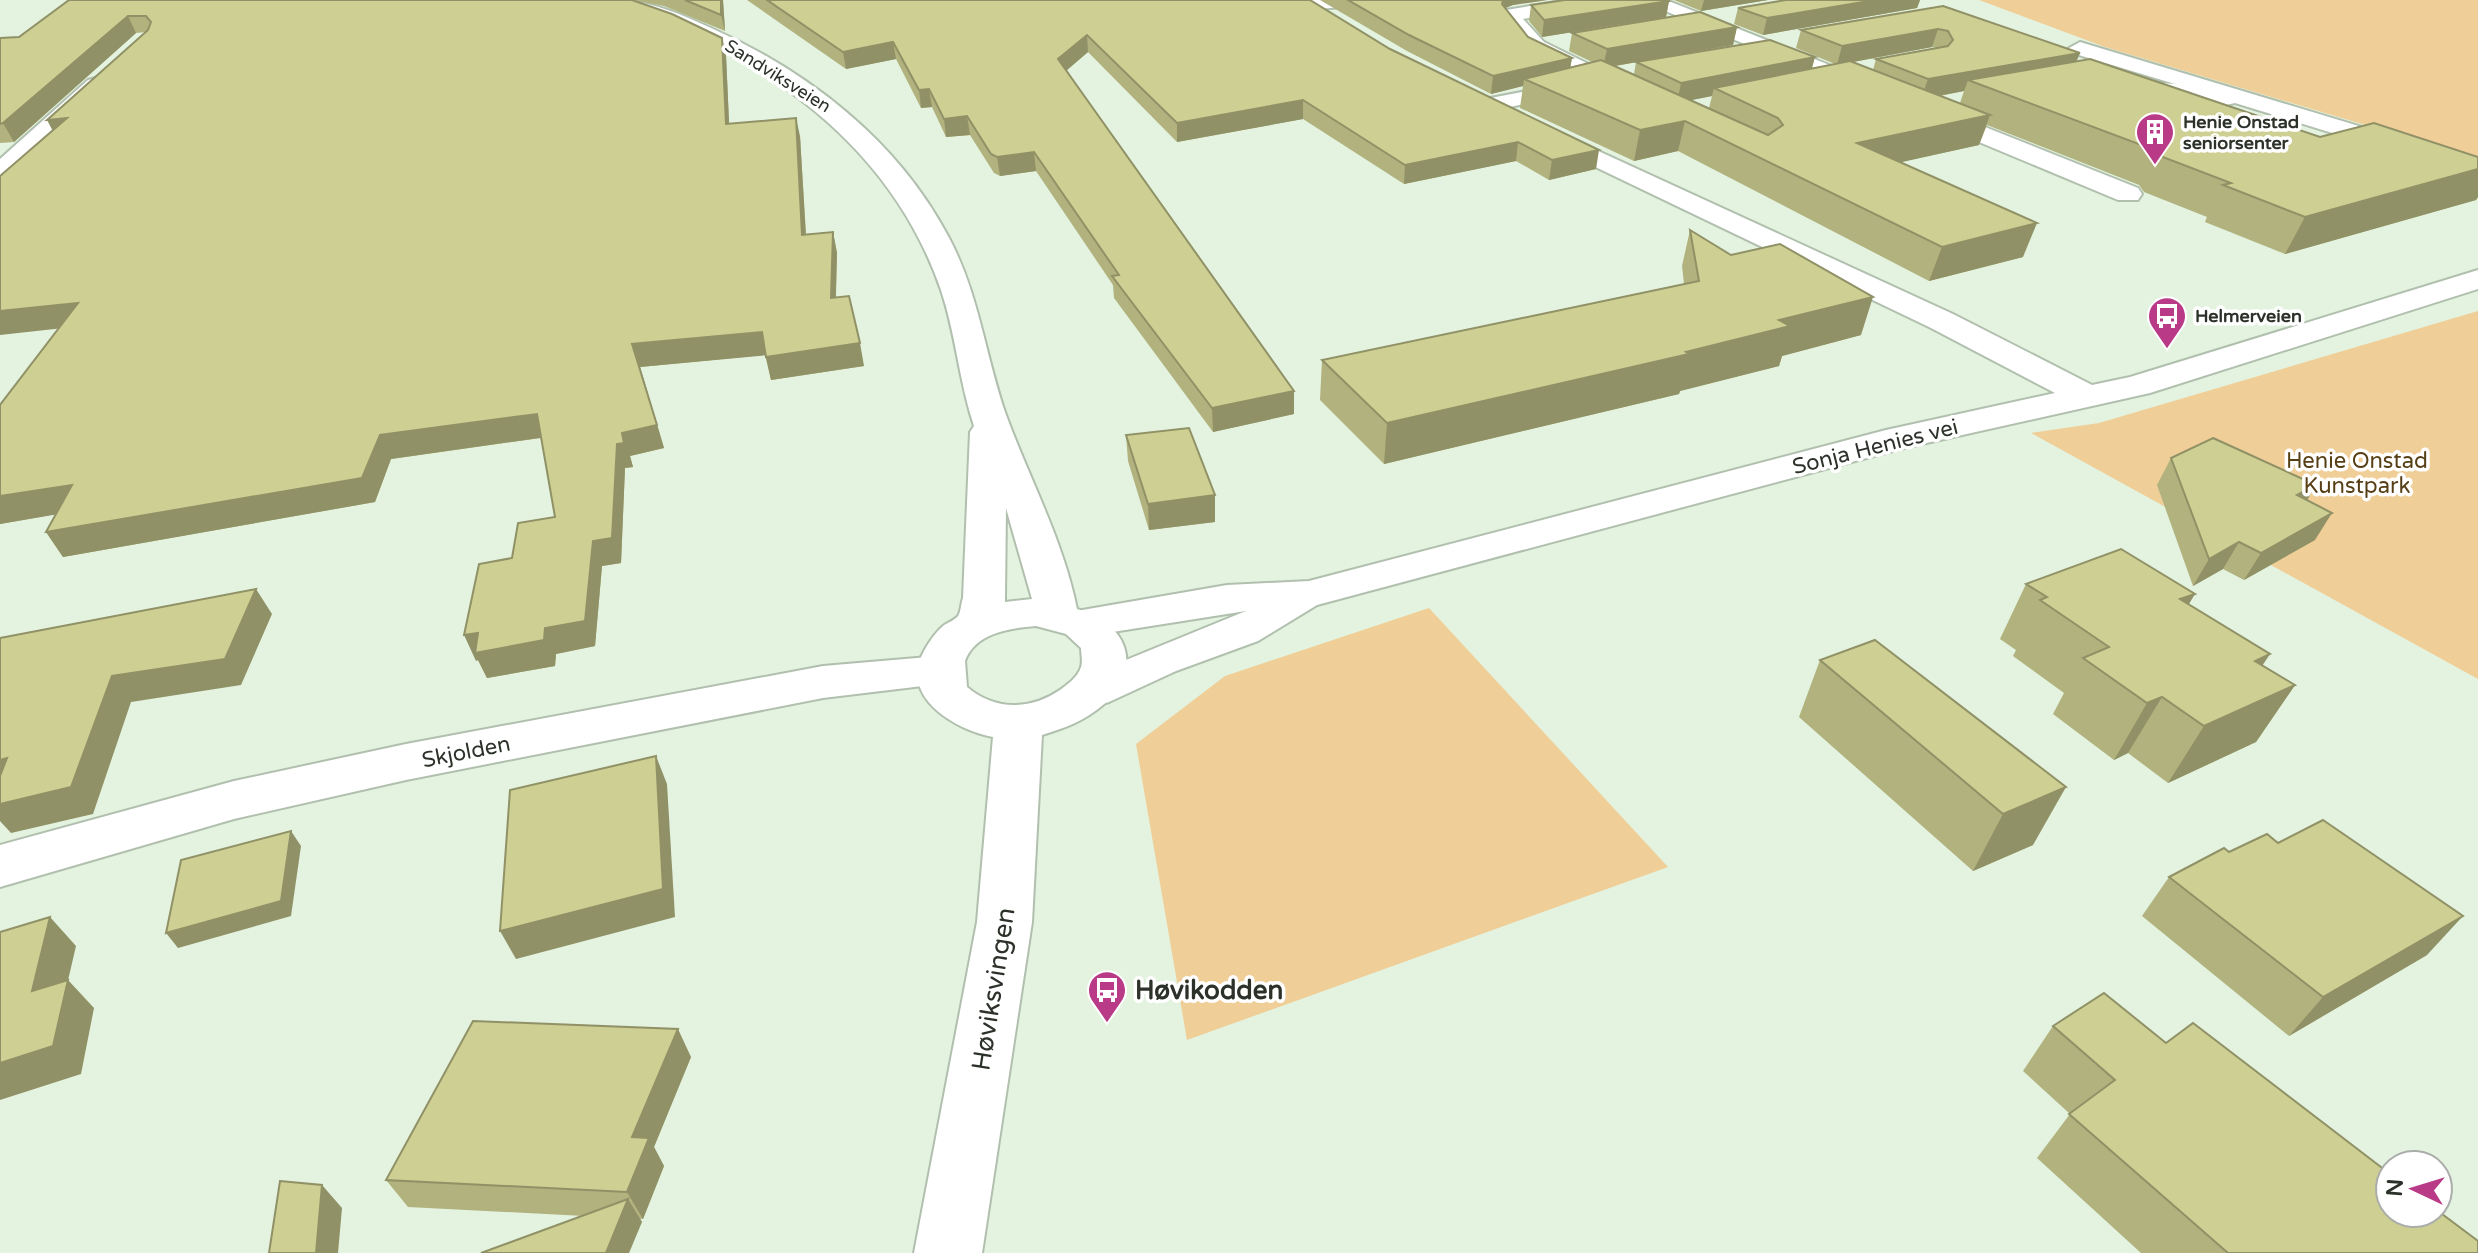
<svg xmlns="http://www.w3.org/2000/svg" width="2478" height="1253" font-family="'Varela Round',sans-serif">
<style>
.green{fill:#f0ce98}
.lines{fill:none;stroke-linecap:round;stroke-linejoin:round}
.minor-casing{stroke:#b1c0ae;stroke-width:4}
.secondary-casing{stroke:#b1c0ae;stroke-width:4}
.minor{fill:#fff;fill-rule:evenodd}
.secondary{fill:#fff;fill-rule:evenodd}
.wall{fill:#b1b27e;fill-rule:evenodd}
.shaded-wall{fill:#909166}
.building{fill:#cecf92;stroke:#909166;stroke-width:2}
.labels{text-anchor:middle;stroke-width:7;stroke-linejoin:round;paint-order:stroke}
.far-street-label{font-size:18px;fill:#2c322a;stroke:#fff}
.far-poi-label{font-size:18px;font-weight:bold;fill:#2c322a;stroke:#fff;text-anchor:start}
.street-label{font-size:22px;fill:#2c322a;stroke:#fff}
.park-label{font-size:22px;fill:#573f15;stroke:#fff}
.near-street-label{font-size:26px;fill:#2c322a;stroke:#fff}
.near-poi-label{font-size:26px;font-weight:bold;fill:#2c322a;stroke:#fff;text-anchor:start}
</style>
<rect width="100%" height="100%" fill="#e3f3df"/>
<g class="green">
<polygon points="1979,0 2478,0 2478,159 2105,47"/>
<polygon points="2478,311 2478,679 2031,433 2099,423"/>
<polygon points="1429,608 1668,867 1187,1040 1136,744 1225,676"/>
</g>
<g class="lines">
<defs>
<g id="minor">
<polygon points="1312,0 1366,0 1356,6 1305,10 1302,6"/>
<polygon points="1567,0 1618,0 1608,6 1523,19 1544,42 1635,87 1639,92 1635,97 1619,97 1587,81 1590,85 1586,90 1488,112 1480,110 1476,105 1480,100 1584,80 1528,52 1502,18 1506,10"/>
<polygon points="1639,0 1666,0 2138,188 2142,194 2138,200 2118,200"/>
<polygon points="2080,42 2478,162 2478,178 2235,103 2222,106 2134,91 2130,86 2134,81 2175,84 2072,53 2069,48"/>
<polygon points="96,78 108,85 104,90 9,179 0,181 0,159 88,80"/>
<polygon points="1546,127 1953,314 2092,385 2130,377 2478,270 2478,289 2150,393 1904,448 1317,605 1258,641 1176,671 1109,702 1093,707 1077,702 1070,691 1077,680 1246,611 1081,637 1065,633 1059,623 1065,613 1227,585 1309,581 1886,430 2055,393 1931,328 1537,139 1534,134 1537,129"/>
<polygon points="940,656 956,660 963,671 956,682 823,698 406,780 234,819 0,887 0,845 234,781 406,744 823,666"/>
</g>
<path id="secondary" d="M613,0C649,0 678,13 711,28C809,72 897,140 948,236C979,293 985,355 1006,415C1030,480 1063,540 1077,609C1127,622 1145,668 1103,705C1084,721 1065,728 1042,735L1032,922L982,1253H914L977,922L993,737C956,730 898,697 924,651C929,642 935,633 943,626C947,623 955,620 958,616C961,612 961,603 963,598L970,432L974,426C959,382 956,334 941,290C906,189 835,115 744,62C720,47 694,34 668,24C652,17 624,13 613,0ZM1006,508L1032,599L1005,602V598ZM1036,626L1066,634L1081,648C1081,653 1083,662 1081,667C1078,677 1068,684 1060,690C1031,710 995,711 967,687L965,661C975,633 1010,628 1036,626Z"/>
</defs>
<use href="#minor" class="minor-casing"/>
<use href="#secondary" class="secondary-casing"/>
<use href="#minor" class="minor"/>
<use href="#secondary" class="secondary"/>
</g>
<g class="wall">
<polygon points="69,0 723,0 725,31 664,6 633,0 722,38 726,55 729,124 800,136 806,234 833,232 837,253 836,298 864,366 771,380 765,355 640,367 664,448 630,456 633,467 625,468 621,563 602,566 595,646 556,654 555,666 487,678 478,660 476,661 512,558 555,517 541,438 391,459 375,502 63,557 46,532 56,514 0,524 0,405 59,328 53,131 146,32 136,33 14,142 0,143 0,38 19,37"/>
<polygon points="747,0 1310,0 1390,49 1596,169 1549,180 1516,161 1404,184 1303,119 1177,142 1088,52 1067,70 1294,414 1213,432 1114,298 1113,285 1036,171 1000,176 994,173 970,135 946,137 932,107 921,108 896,59 846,69"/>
<path d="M1320,0H1547L1513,5L1505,8L1528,37L1572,58L1570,67L1592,62L1569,51L1572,33L1737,27L1733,45L1615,66L1634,74L1636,62L1812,68L1835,64L1796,48L1801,30L1943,6L2080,53L2076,61L2320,137L2478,157V197L2476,200L2285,254L2205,222L2207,217L2144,192L2139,185L1987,125L1979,145L1900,162L2023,257L1929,281L1678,151L1634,161L1520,108L1523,86L1491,94L1407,51ZM1932,47L1937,48L1876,59L1873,70L1853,62ZM1964,91L1960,103L1940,96ZM1712,96L1709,108L1691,100Z"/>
<polygon points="1674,0 1768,0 1701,11"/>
<polygon points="1786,0 1920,0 1917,8 1763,35 1734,24 1738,8"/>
<polygon points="1669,1 1666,17 1542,37 1529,21 1531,5"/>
<polygon points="1690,230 1861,335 1782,356 1779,366 1680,391 1679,394 1384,464 1320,400 1322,360 1684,284 1682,266"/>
<polygon points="1126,435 1215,495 1215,522 1149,530 1128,461"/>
<polygon points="2171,458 2316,485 2307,500 2315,540 2244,580 2223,569 2193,586 2157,485"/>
<polygon points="2026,584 2189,604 2262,665 2295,685 2256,742 2168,783 2128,753 2114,760 2053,714 2064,693 2013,656 2016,650 2000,639"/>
<polygon points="1875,640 2033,845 1973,871 1799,717 1820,660"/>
<polygon points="2229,852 2427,955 2289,1036 2142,916 2169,877"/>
<polygon points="2053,1026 2166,1043 2478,1253 2141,1253 2037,1158 2070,1114 2023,1071"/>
<polygon points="691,1057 654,1147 664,1166 643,1219 640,1219 642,1222 584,1216 408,1207 386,1180"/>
</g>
<g class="shaded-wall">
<polygon points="721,0 723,0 725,31 721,15"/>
<polygon points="1503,0 1547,0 1513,5 1503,9 1502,4"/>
<polygon points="1704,0 1768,0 1701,11"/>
<polygon points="1875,0 1920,0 1917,8 1763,35 1767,18"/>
<polygon points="1669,1 1666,17 1542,37 1544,20"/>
<polygon points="128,16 136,33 14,142 3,123"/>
<polygon points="1737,27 1733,45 1603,68 1607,49"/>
<polygon points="1938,29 1932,47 1837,65 1842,46"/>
<polygon points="1087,35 1088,52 1060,76 1058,59"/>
<polygon points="722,38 726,55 730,143 726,124"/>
<polygon points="893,42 896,59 846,69 843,52"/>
<polygon points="2080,53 2072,72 1968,80 1964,91 1921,99 1928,79"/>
<polygon points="1815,57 1810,76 1714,88 1712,96 1677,103 1681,83"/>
<polygon points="1572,58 1569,75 1524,79 1523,86 1491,94 1493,76"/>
<polygon points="929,89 932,107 921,108 919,90"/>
<polygon points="1303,100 1303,119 1177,142 1177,123"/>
<polygon points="1990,115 1979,145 1848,174 1857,143"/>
<polygon points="967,116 970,135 946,137 944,119"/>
<polygon points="67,118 57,139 47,120"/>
<polygon points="796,118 800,136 807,255 802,235"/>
<polygon points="1685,121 1678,151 1634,161 1640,130"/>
<polygon points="1518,142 1516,161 1404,184 1405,165"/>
<polygon points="1599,150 1596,169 1549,180 1552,160"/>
<polygon points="1034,152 1036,171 1000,176 997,157"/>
<polygon points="2478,169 2478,197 2476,200 2285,254 2305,217"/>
<polygon points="2037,223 2023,257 1929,281 1942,247"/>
<polygon points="833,232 837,253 835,320 831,298"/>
<polygon points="1873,297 1861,335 1782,356 1779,366 1680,391 1679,394 1384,464 1387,423 1686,352 1779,320"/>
<polygon points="78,303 91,325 0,335 0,311"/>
<polygon points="762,332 768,355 640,367 664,448 630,456 633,467 625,468 621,563 602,566 595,646 556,654 555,666 487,678 478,660 476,661 464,635 478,633 545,628 593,541 617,444 622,433 632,344"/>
<polygon points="860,343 864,366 771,380 766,357"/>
<polygon points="1294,391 1294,414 1213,432 1212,408"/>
<polygon points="537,414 546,437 391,459 375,502 63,557 46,532 380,435"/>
<polygon points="72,485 88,509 0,524 0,496"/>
<polygon points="2316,485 2300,512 2297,495"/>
<polygon points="1215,495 1215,522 1149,530 1148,504"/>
<polygon points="2332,513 2315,540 2244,580 2261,553"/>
<polygon points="2239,542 2223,569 2193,586 2209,559"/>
<polygon points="256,589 272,614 241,685 131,702 93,814 11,833 0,821 0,804 112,676"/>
<polygon points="2195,594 2162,649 2180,599"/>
<polygon points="2270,654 2233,710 2255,661"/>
<polygon points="2295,685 2256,742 2168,783 2204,726"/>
<polygon points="2162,697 2128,753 2114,760 2147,703"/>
<polygon points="656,756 667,784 675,917 516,959 500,931"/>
<polygon points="7,758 0,791 0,760"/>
<polygon points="2066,787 2033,845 1973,871 2003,814"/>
<polygon points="291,831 301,846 291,916 178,948 166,933"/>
<polygon points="2463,916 2427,955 2289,1036 2323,997"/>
<polygon points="50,917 76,946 59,1019 32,991"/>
<polygon points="68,980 94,1008 81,1074 0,1100 0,1063"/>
<polygon points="678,1029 691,1057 654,1147 664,1166 643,1219 627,1192 632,1137"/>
<polygon points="322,1185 342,1208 338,1253 316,1253"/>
<polygon points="628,1199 642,1222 629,1253 606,1253"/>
</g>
<g class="building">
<polygon points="69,0 632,0 672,14 722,38 726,124 796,118 802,235 833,232 831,298 849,296 860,343 766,357 762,332 632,344 657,425 622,433 624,443 617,444 612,538 593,541 585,621 545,628 544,640 475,653 478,633 464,635 479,564 512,558 518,523 555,517 537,414 380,435 362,478 46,532 72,485 0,496 0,405 78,303 0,311 0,176 67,118 47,120 148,30 151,22 146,16 128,16 3,123 0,124 0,38 19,37"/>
<polygon points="685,0 721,0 721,15"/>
<polygon points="767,0 1310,0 1390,49 1599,150 1552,160 1518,142 1405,165 1303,100 1177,123 1087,35 1058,59 1294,391 1212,408 1112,276 1119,275 1034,152 997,157 991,154 967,116 944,119 929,89 919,90 893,42 843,52"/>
<polygon points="1348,0 1503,0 1502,4 1528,37 1572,58 1493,76 1409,35"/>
<polygon points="1565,0 1668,0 1669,1 1544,20 1531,5"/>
<polygon points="1786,0 1875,0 1767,18 1738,8"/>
<polygon points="1943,6 2080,53 1928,79 1876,59 1948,46 1953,40 1948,31 1938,29 1842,46 1801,30"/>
<polygon points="1700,12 1737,27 1607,49 1572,33"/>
<polygon points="1770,40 1815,57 1681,83 1636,62"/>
<polygon points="2090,59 2320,137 2374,123 2478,157 2478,169 2305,217 2223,185 2231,183 2160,156 2155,150 1968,80"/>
<polygon points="1601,60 1768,135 1783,125 1778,118 1714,88 1850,61 1990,115 1857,143 2037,223 1942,247 1685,121 1640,130 1524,79"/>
<polygon points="1690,230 1731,255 1780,244 1873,297 1779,320 1790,326 1686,352 1689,354 1387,423 1322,360 1699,281"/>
<polygon points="1189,428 1215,495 1148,504 1126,435"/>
<polygon points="2213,438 2316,485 2297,495 2332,513 2261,553 2239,542 2209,559 2171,458"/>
<polygon points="2121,549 2195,594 2180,599 2270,654 2255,661 2295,685 2204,726 2162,697 2147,703 2083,658 2109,647 2040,600 2047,597 2026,584"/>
<polygon points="256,589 225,659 112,676 71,787 0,804 0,776 7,758 0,760 0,638"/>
<polygon points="1875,640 2066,787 2003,814 1820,660"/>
<polygon points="656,756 663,889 500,931 510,790"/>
<polygon points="2323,820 2463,916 2323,997 2169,877 2224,848 2229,852 2267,834 2278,843"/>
<polygon points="291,831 281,901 166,933 181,860"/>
<polygon points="50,917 32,991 68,980 53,1046 0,1063 0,932"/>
<polygon points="2104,993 2166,1043 2193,1023 2390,1174 2390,1213 2438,1213 2438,1211 2478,1241 2478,1253 2228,1253 2069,1114 2115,1080 2053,1026"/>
<polygon points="473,1021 678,1029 632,1137 649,1138 627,1192 386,1180"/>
<polygon points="280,1181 322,1185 316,1253 269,1253"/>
<polygon points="628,1199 606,1253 481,1253"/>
</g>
<defs>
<symbol id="building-pin" viewBox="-11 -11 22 30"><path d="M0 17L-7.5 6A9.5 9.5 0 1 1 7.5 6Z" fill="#b93b88" stroke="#fff"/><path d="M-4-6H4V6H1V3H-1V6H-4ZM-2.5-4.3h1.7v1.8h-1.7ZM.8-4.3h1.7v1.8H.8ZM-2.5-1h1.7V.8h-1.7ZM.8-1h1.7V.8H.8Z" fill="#fff"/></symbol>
<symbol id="bus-pin" viewBox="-11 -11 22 30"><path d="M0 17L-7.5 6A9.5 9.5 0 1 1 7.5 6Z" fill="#b93b88" stroke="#fff"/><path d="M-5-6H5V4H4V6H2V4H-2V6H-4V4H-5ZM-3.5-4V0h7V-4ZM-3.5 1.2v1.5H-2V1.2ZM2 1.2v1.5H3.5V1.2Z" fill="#fff"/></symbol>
</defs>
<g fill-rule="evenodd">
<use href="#building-pin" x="2133" y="110" width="44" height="60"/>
<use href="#bus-pin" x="2145" y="294" width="44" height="60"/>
<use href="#bus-pin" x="1085" y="968" width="44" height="60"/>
</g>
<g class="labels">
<g class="far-street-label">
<text transform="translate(778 76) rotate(32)" y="6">Sandviksveien</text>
</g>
<g class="far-poi-label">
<text x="2183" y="128">Henie Onstad<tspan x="2183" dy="21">seniorsenter</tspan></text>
<text x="2195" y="322">Helmerveien</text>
</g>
<g class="street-label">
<text transform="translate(1875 446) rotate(-14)" y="8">Sonja Henies vei</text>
<text transform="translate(466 751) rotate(-11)" y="8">Skjolden</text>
</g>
<g class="park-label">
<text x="2357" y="468">Henie Onstad<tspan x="2357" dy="25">Kunstpark</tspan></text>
</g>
<g class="near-street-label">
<text transform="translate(993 989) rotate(-81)" y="9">Høviksvingen</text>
</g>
<g class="near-poi-label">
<text x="1135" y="999">Høvikodden</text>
</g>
</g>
<g transform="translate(2414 1189) rotate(274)"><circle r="38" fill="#ffffff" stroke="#abadaa" stroke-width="2"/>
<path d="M0-6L14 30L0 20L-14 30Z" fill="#b93b88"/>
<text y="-12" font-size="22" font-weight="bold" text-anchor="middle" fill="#2c322a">N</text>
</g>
</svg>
